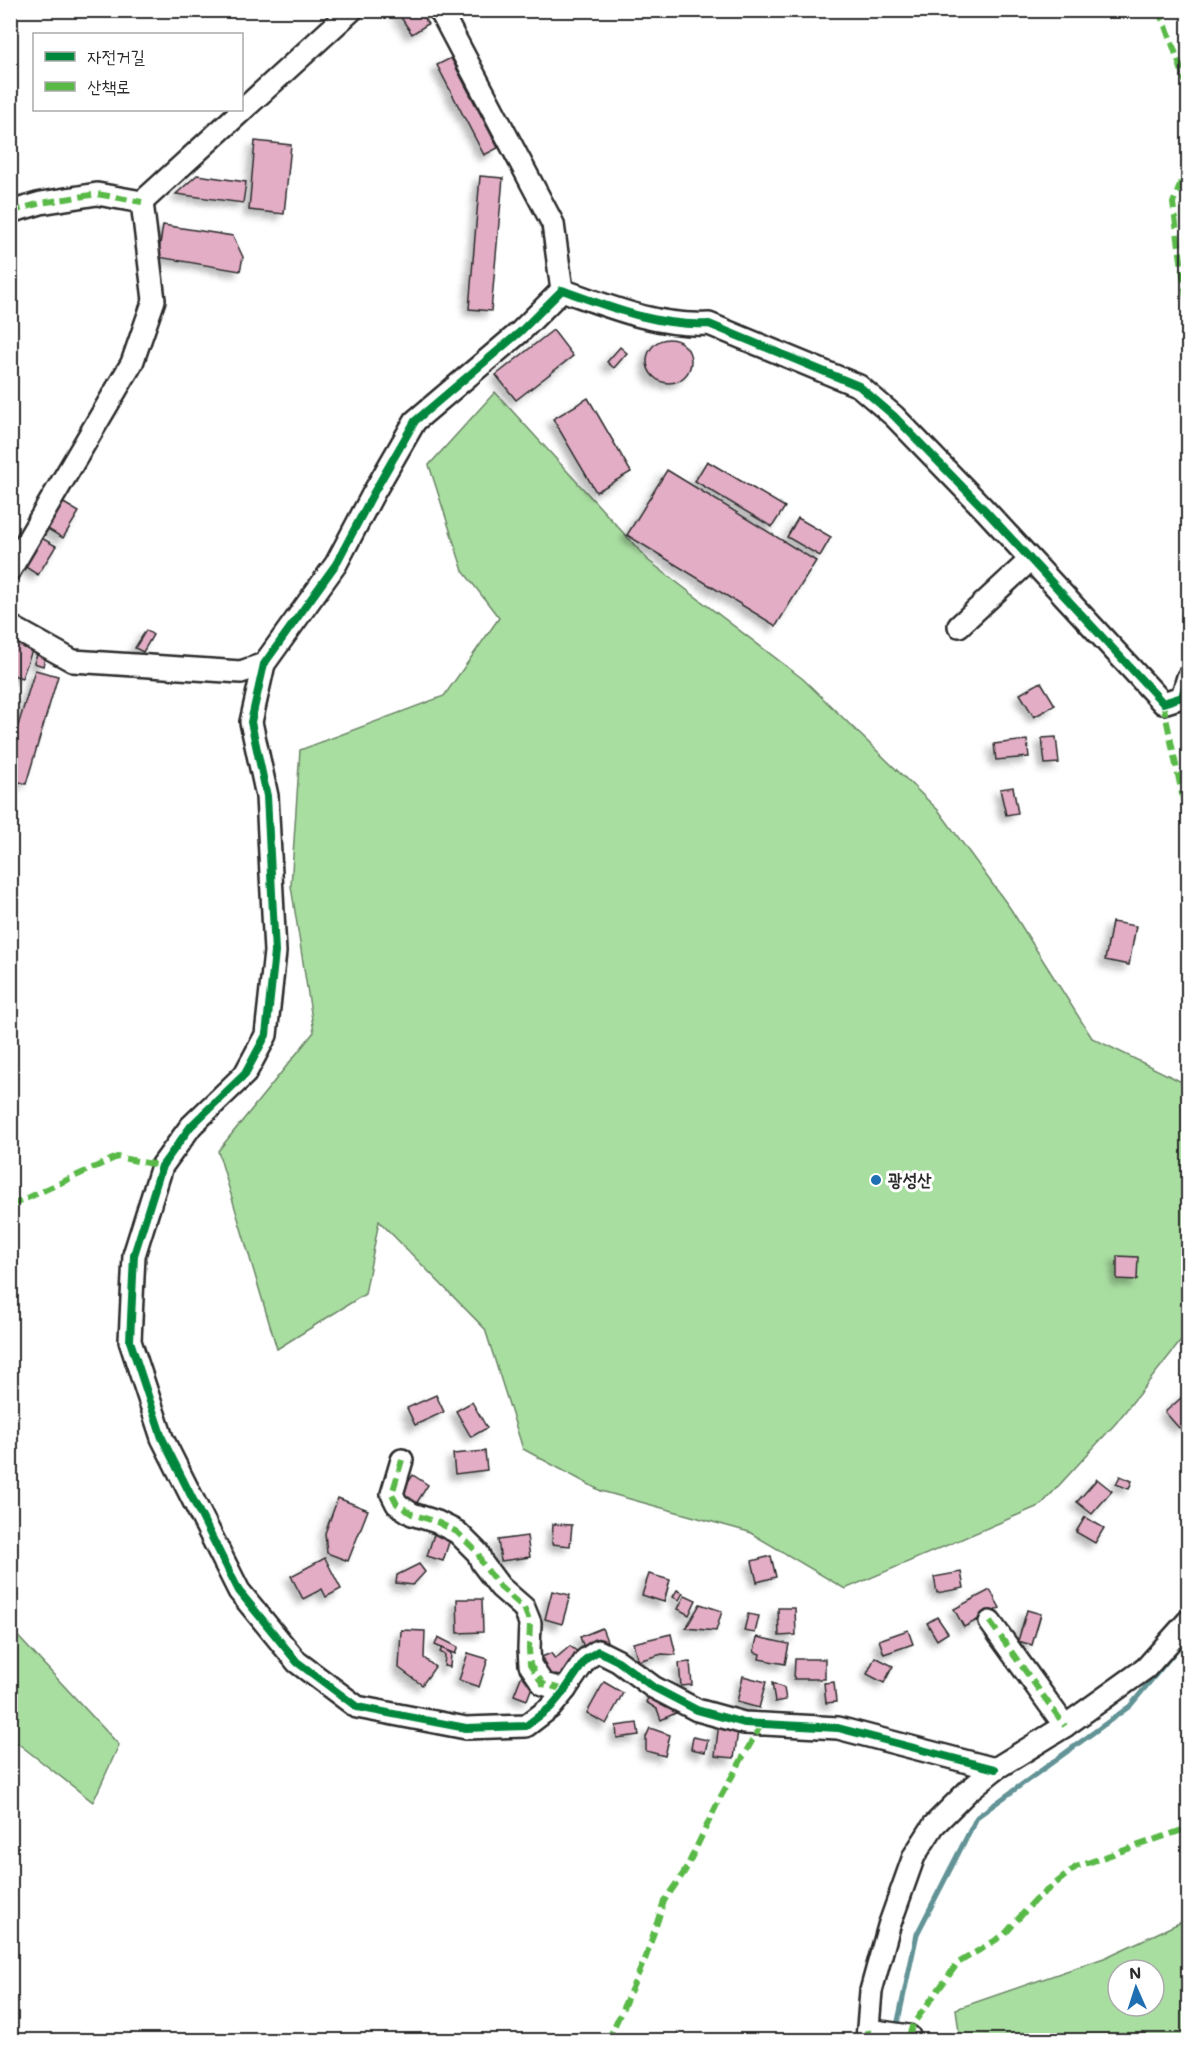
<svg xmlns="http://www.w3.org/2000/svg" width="1199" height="2051" font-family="Mali,'Poor Story',sans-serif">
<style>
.green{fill:#a9dea1;stroke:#6a8466;stroke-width:1.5;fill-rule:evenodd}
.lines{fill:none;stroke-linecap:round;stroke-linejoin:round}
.stream{stroke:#629396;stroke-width:5}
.building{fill:#e2adc5;stroke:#2b2b2b;stroke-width:1.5;filter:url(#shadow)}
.minor-casing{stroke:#2b2b2b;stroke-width:26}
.minor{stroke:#fff;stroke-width:21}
.quiet{stroke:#58b947;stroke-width:6;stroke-dasharray:12 6;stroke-linecap:butt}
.cycleway-casing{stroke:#fff;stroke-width:11}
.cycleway{stroke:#00873e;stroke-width:8}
.poi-dot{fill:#1f6fb2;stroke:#fff;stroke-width:2}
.labels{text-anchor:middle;stroke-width:6;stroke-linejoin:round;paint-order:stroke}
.poi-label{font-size:18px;font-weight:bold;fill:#2b2b2b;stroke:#fff;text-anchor:start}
</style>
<defs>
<filter id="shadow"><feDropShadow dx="-5.5" dy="5.5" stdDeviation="3" flood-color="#0004"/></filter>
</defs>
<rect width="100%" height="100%" fill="#fff"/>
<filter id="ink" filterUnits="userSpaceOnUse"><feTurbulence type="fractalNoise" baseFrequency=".0167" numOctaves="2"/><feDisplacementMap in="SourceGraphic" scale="12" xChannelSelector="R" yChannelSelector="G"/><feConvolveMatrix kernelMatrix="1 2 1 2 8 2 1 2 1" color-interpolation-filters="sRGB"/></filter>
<g filter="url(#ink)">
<g class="green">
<polygon points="495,392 649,561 803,679 939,811 1010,908 1092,1038 1184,1083 1188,1094 1188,1332 1116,1423 1041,1505 845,1589 749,1532 601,1491 523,1449 485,1329 379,1221 365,1294 277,1349 218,1151 314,1032 291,886 300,750 444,696 499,618 463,571 429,465"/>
<polygon points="11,1629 119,1745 93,1802 11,1738"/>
<path d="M1188,1919V2040H960L956,2009L1104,1958ZM1118,1970H1154V2006H1118Z"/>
</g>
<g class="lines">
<polyline class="stream" points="896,2030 917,1934 977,1817 1130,1706 1188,1636"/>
</g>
<g class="building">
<polygon points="396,10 419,10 428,24 412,34"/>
<polygon points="451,58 498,148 484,155 437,65"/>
<polygon points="255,141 291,145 284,214 249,210"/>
<polygon points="197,175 246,182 243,203 176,194"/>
<polygon points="480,176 503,178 491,311 469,309"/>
<polygon points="163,225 233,236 243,257 240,271 158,257"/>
<polygon points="553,330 573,356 516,400 496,375"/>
<circle cx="669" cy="361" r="22"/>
<polygon points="620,347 627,353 614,368 607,362"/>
<polygon points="588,398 631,472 596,492 553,419"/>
<polygon points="707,461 785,507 772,527 695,481"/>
<polygon points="667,470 816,561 776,626 627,535"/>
<polygon points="62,502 79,512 63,538 46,528"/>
<polygon points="798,518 831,537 820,556 787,537"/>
<polygon points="38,536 56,546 38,575 21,564"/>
<polygon points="146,630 153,635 143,652 135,648"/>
<polygon points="10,636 34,645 22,678 10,674"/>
<polygon points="39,649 47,652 43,666 34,663"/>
<polygon points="35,670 58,676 26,784 10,779 10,752"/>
<polygon points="1041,682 1055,705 1034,717 1020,694"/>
<polygon points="1056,737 1059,763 1045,764 1042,738"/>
<polygon points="1027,740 1029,757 996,760 994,744"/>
<polygon points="1013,787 1018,813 1006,815 1000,789"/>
<polygon points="1112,922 1136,926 1129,965 1105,960"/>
<polygon points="1117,1256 1138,1257 1137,1280 1117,1279"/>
<polygon points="1188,1392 1188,1420 1179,1428 1165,1412"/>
<polygon points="436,1395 444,1412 415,1425 407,1408"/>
<polygon points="472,1402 487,1428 471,1437 456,1411"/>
<polygon points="485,1451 487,1470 455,1474 453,1454"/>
<polygon points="413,1475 428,1485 416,1504 400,1494"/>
<polygon points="1120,1476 1132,1481 1129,1489 1116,1484"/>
<polygon points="1097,1479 1112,1491 1092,1514 1077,1502"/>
<polygon points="338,1498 368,1510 348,1561 327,1553 325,1533"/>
<polygon points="1085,1517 1104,1528 1095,1543 1076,1532"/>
<polygon points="553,1524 572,1525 570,1546 552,1544"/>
<polygon points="436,1528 452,1533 443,1561 427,1556"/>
<polygon points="527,1536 530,1557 501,1561 498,1540"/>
<polygon points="771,1556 776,1577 757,1582 752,1561"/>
<polygon points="325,1558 341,1589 326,1597 322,1589 303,1599 291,1576"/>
<polygon points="419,1564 425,1572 413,1585 396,1583 397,1575"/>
<polygon points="961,1572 964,1588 937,1593 934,1577"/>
<polygon points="649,1574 670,1580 664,1602 642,1595"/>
<polygon points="677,1590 683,1593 679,1600 673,1597"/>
<polygon points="990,1590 1000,1608 964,1627 954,1609"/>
<polygon points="552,1591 570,1595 562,1624 545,1619"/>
<polygon points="685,1595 696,1600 689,1615 678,1609"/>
<polygon points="457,1599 482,1599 483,1632 458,1633"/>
<polygon points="700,1604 722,1611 716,1631 686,1628"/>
<polygon points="778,1608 795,1608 796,1635 779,1636"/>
<polygon points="1027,1610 1041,1614 1032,1645 1018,1641"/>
<polygon points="748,1614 759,1616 755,1633 744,1631"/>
<polygon points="937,1617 948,1633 937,1640 927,1623"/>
<polygon points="602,1628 607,1641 585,1650 580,1637"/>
<polygon points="401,1630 425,1631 424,1658 435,1667 422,1685 399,1668"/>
<polygon points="908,1630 913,1644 884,1654 879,1640"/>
<polygon points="671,1634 676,1655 662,1654 638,1661 633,1643"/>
<polygon points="438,1637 458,1647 455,1654 435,1645"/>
<polygon points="757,1637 789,1644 785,1664 759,1659 760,1654 754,1652"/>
<polygon points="570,1646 579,1653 566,1678 551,1678 542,1657 551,1653 555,1659"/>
<polygon points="442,1648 451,1653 450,1667 444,1666 445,1655 440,1652"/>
<polygon points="468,1653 488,1659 479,1687 459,1680"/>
<polygon points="875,1657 893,1666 884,1683 867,1674"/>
<polygon points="795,1659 825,1659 825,1679 794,1679"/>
<polygon points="690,1662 692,1685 681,1686 679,1663"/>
<polygon points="523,1672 536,1676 527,1700 514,1695"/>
<polygon points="743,1676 766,1682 759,1708 737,1702"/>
<polygon points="604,1682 623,1693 606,1724 587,1713"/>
<polygon points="834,1682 836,1702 826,1703 824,1683"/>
<polygon points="772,1683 784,1688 786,1700 775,1702"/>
<polygon points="651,1692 666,1700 678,1712 661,1720 657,1709 646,1702"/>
<polygon points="719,1722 739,1725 734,1758 715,1756"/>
<polygon points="637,1723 639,1735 617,1738 616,1726"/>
<polygon points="650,1728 670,1735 665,1756 646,1751 646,1737"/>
<polygon points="693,1737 708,1740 705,1752 691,1749"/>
</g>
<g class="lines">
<defs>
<g id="minor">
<polyline points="440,10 553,224 562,290"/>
<polyline points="142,202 352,10"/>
<polyline points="10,212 41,203 97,194 142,202"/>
<polyline points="562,290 520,332 415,421 373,494 336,564 264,664 251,722 267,796 275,952 266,1035 245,1074 191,1126 162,1166 134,1255 130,1341 162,1438 239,1591 297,1662 357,1707 466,1728 526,1726 551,1707 565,1690 586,1659 598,1651 618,1661 653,1687 697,1710 744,1723 838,1728 995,1769"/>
<path d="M562,290C610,307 658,327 709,324L859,386L894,416L985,510L1163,703L1182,697L1188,677"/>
<polyline points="10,570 132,363 154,300 142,202"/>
<polyline points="10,626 73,661 241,672 264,664"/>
<polyline points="959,626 1029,561"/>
<polyline points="402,1460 392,1494 397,1504 412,1514 437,1522 457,1532 478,1553 482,1563 500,1587 524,1608 530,1623 529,1649 530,1665 543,1684 565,1690"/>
<polyline points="990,1622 1065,1726"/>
<polyline points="868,2030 909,2036"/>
<polyline points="867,2040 871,1991 889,1926 914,1856 934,1825 968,1791 995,1769 1065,1726 1146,1668 1188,1621"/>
</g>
</defs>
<use href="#minor" class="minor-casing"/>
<use href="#minor" class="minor"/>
<g class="quiet">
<polyline points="1157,10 1166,26 1188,89"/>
<polyline points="1188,165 1173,203 1188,311"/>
<polyline points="10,212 41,203 97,194 142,202"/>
<polyline points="1163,703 1188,823"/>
<polyline points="10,1206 117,1157 162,1166"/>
<polyline points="402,1460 392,1494 397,1504 412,1514 437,1522 457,1532 478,1553 482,1563 500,1587 524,1608 530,1623 529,1649 530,1665 543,1684 565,1690"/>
<polyline points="990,1622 1065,1726"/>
<polyline points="868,2030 870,2040"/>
<polyline points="909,2036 913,2024 958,1963 1004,1935 1035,1900 1076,1867 1188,1828"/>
<polyline points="605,2040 611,2034 646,1957 664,1901 685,1871 720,1798 762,1723"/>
</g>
<defs>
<path id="cycleway" d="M995,1769L838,1728L744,1723L697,1710L653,1687L618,1661L598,1651L586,1659L565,1690L551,1707L526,1726L466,1728L357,1707L297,1662L239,1591L162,1438L130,1341L134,1255L162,1166L191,1126L245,1074L266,1035L275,952L267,796L251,722L264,664L336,564L373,494L415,421L520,332L562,290C610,307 658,327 709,324L859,386L894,416L985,510L1163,703L1182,697L1188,677"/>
</defs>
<use href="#cycleway" class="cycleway-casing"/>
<use href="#cycleway" class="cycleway"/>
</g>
</g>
<circle class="poi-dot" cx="876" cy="1180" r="6"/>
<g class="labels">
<g class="poi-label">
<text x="888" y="1186">광성산</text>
</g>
</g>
<rect width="1199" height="2051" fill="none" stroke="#fff" stroke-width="36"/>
<rect x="18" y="18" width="1163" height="2015" fill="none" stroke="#2b2b2b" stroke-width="2" filter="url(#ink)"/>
<rect x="33" y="33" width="210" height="78" fill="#ffffff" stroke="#aaaaaa" stroke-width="1.5"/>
<rect x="45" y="52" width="30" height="9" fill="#00873e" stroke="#aaaaaa" stroke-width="1.5"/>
<text x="87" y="63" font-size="18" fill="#2b2b2b">자전거길</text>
<rect x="45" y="82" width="30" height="9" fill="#58b947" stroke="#aaaaaa" stroke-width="1.5"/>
<text x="87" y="93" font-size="18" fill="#2b2b2b">산책로</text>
<g transform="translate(1136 1988) rotate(357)"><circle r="28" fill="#ffffff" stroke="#aaaaaa" stroke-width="1.5"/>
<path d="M0-4.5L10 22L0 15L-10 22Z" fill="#1f6fb2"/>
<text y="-9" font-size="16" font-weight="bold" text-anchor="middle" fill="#2b2b2b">N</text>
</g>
</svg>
